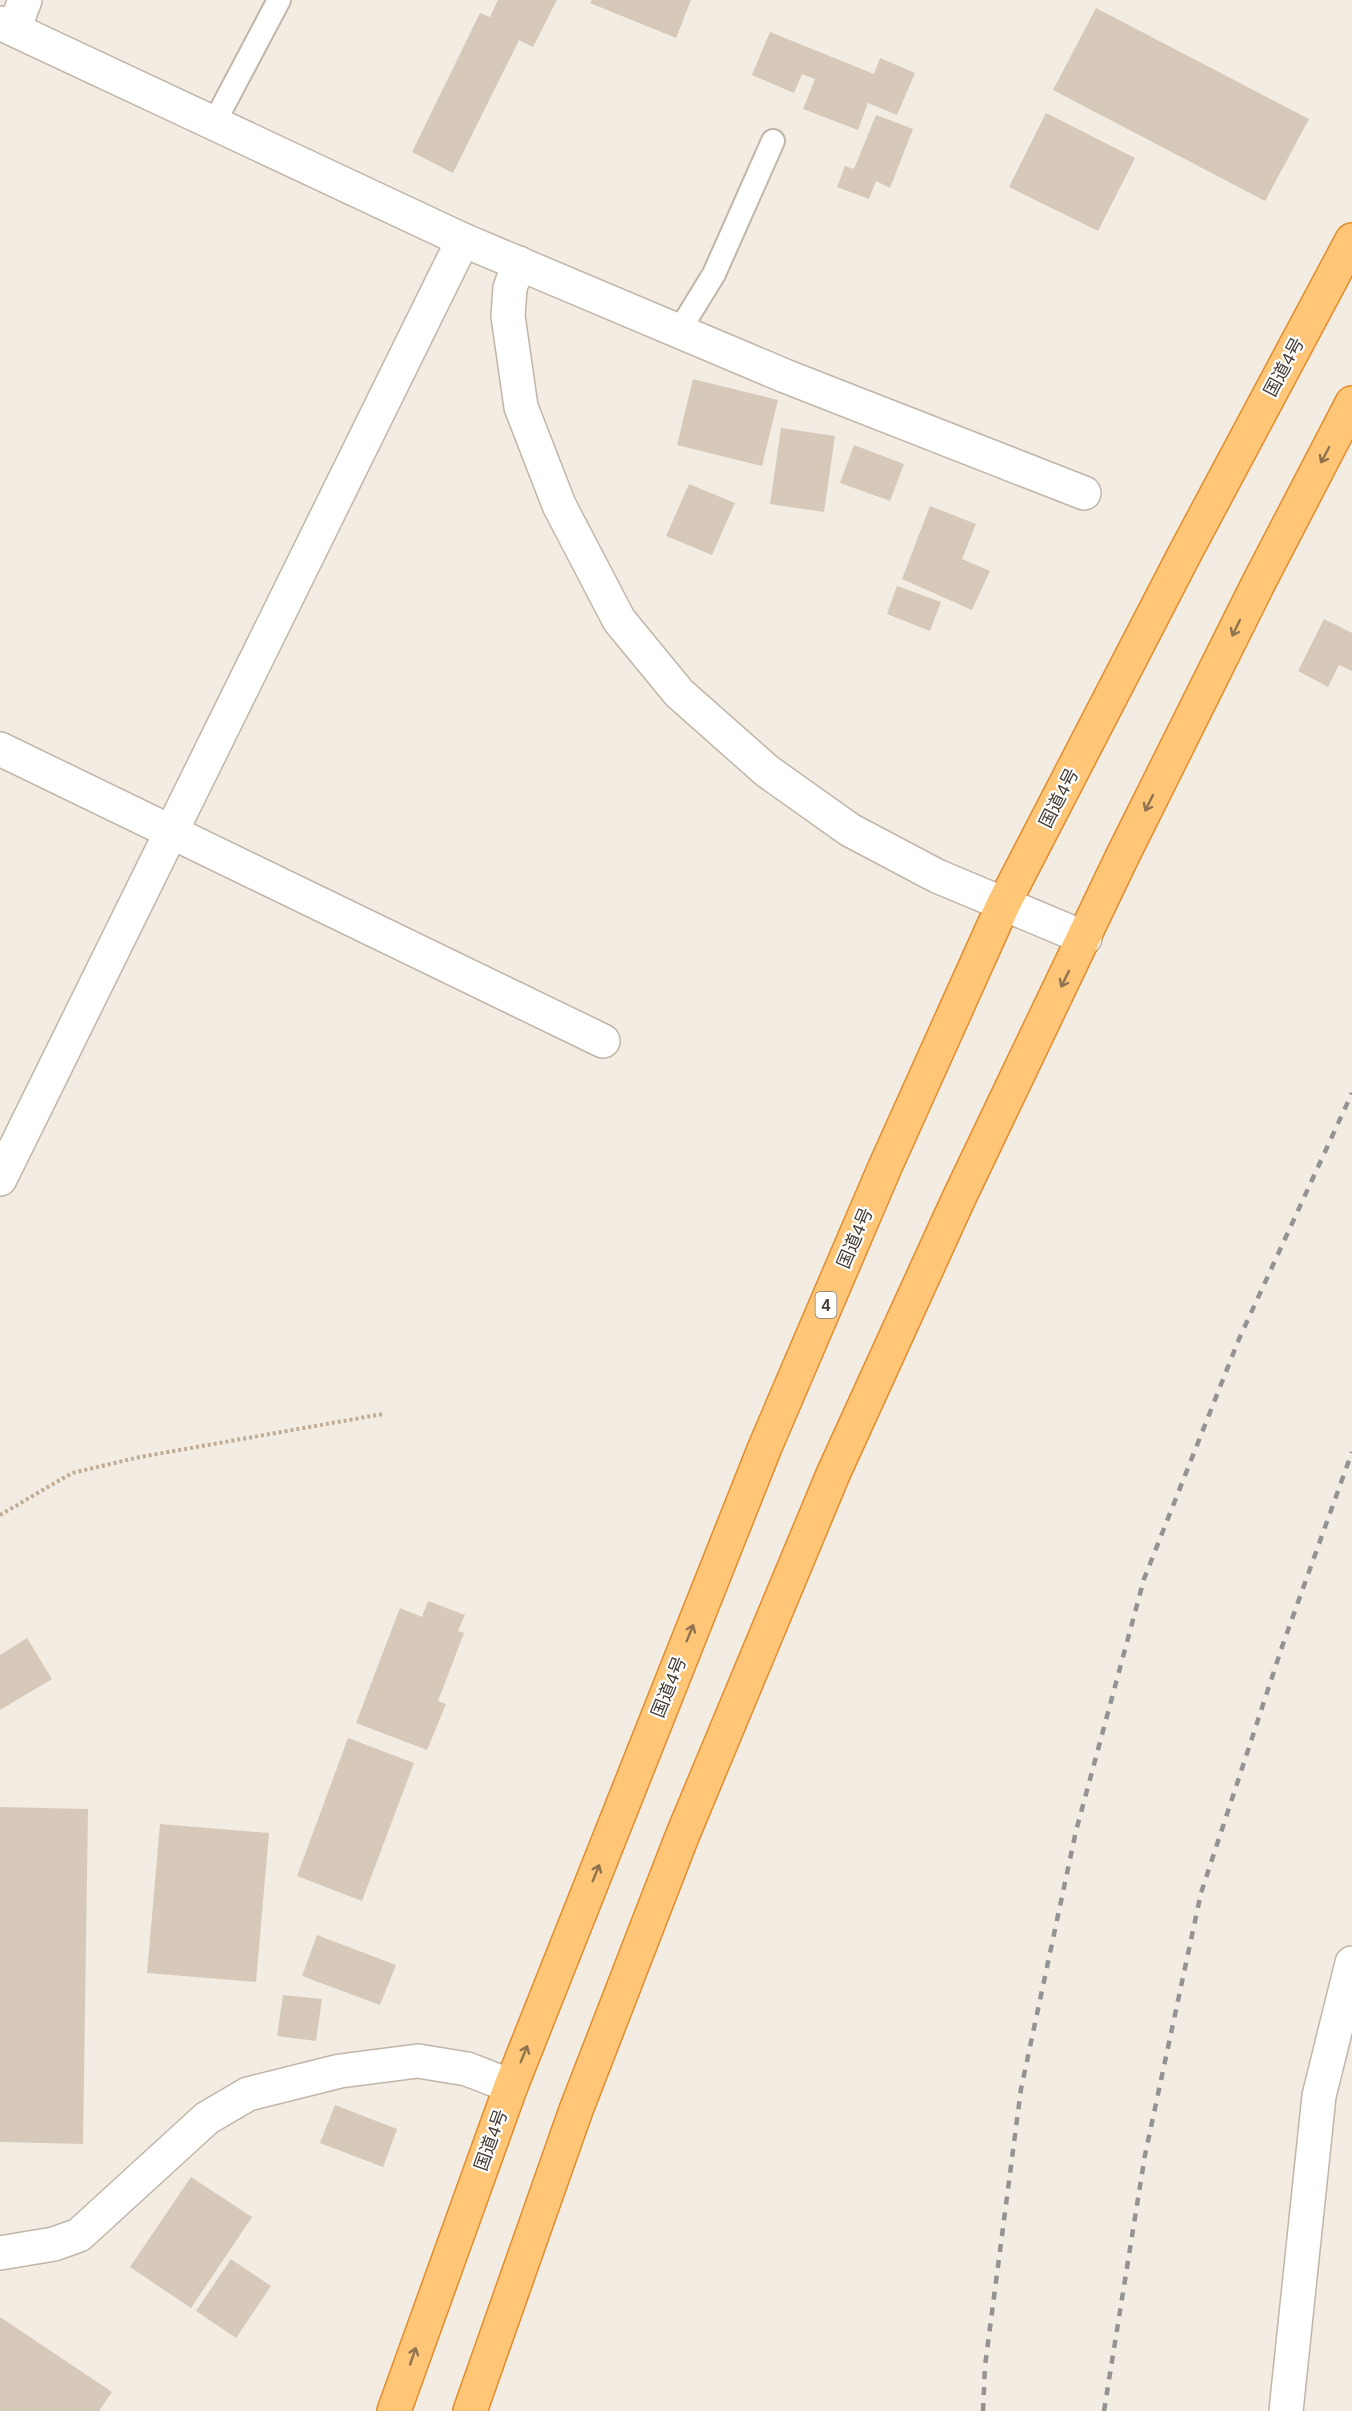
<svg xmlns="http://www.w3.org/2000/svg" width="1352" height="2411" font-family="Helvetica,'Noto Sans JP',sans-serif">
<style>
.building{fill:#d7c9ba}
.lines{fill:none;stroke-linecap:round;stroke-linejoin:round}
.service-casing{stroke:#c1b5a8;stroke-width:26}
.minor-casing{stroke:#c1b5a8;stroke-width:36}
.trunk-casing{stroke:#e48c2b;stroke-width:36}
.path{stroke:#c0ac95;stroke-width:4;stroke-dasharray:3 3;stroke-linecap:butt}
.service{stroke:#fff;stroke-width:22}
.minor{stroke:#fff;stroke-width:33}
.trunk{stroke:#ffc678;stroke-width:33}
.rail{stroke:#939393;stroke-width:4.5;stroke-dasharray:8 8;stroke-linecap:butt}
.oneway{stroke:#8f734f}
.labels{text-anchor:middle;stroke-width:4.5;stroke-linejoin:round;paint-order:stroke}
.shield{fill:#fff;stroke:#7c7670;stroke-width:1.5}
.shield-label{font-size:16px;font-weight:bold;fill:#443b33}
.street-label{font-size:18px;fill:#443b33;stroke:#fff}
</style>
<rect width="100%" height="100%" fill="#f2ece2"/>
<g class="building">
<polygon points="498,0 557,0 533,47 519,40 453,173 412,152 480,13 490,17"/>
<polygon points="592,0 691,0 676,38 590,3"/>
<polygon points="1096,8 1309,119 1265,201 1053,90"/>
<polygon points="770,32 874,74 880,58 915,73 897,115 868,103 858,130 803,109 815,79 802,74 794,93 752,75"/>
<polygon points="1046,113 1135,158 1098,231 1009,187"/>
<polygon points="876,115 913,129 890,188 876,181 869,199 837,187 845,166 854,169"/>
<polygon points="693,379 778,400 762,466 677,445"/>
<polygon points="781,428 835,436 824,512 770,504"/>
<polygon points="854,445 904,464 890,501 840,483"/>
<polygon points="689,484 735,503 712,555 666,536"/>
<polygon points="930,506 976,524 962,559 990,571 972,610 902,579"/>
<polygon points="897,586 941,602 930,631 887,614"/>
<polygon points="1324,619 1352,633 1352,671 1339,665 1328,687 1298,671"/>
<polygon points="428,1601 465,1615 458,1631 464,1633 438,1701 446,1704 427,1750 356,1723 400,1608 422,1617"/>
<polygon points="27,1638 52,1679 0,1710 0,1655"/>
<polygon points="348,1738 414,1763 362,1901 297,1876"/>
<polygon points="0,1807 88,1809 83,2144 0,2142"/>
<polygon points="160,1824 269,1833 256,1982 147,1973"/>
<polygon points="317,1935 396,1965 380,2005 302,1976"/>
<polygon points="283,1995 322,1999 316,2041 277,2036"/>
<polygon points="335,2105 397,2129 383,2167 320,2143"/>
<polygon points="191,2177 252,2217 191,2308 130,2267"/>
<polygon points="231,2259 271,2286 236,2338 196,2311"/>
<polygon points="0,2317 112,2392 99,2411 0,2411"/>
</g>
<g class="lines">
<defs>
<g id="service">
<polyline points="214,123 279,0"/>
<polyline points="679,331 714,274 773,141"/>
</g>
<g id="minor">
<polyline points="0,23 463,240 785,376 1084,493"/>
<polyline points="14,29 25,0"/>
<polyline points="519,263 510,288 508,316 521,407 559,505 619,620 679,693 767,771 850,830 937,876 1085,938"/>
<polyline points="0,749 603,1041"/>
<polyline points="0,1179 463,240"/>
<polyline points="0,2253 54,2244 79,2235 207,2118 248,2094 340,2071 418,2061 467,2069 511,2086"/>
<polyline points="1286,2411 1319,2096 1352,1963"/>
</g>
<g id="trunk">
<polyline points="394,2411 511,2086 765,1447 885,1167 1003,905 1184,555 1352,240"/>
<polyline points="470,2411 576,2110 683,1834 834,1472 959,1198 1122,857 1258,584 1352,403"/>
</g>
</defs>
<use href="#service" class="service-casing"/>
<use href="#minor" class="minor-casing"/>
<use href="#trunk" class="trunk-casing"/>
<polyline class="path" points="0,1515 72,1473 140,1457 383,1414"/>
<use href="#service" class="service"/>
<use href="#minor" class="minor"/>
<use href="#trunk" class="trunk"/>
<g class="rail">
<polyline points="983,2411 985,2366 1021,2089 1076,1831 1144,1579 1239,1339 1352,1093"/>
<polyline points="1104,2411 1145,2155 1201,1893 1283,1644 1352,1452"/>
</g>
</g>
<defs><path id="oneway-shaft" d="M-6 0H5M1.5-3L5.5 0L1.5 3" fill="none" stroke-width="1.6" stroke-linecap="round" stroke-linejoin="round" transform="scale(1.5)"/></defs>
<g class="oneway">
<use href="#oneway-shaft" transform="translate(1325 455) rotate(118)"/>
<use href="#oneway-shaft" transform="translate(1236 628) rotate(116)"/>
<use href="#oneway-shaft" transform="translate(1149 803) rotate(116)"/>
<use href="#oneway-shaft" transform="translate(1065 979) rotate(116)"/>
<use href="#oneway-shaft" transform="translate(690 1633) rotate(-68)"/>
<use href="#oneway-shaft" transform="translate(596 1873) rotate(-68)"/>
<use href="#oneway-shaft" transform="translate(524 2054) rotate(-68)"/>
<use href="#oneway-shaft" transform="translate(413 2356) rotate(-71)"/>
</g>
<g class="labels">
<rect class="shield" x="815.5" y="1292" width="21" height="26" rx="4.5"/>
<g class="shield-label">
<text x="826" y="1311">4</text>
</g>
<g class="street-label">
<text transform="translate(1284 367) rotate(-62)" y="6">国道4号</text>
<text transform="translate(1059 798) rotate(-63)" y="6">国道4号</text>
<text transform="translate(855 1238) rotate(-67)" y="6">国道4号</text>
<text transform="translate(669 1687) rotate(-68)" y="6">国道4号</text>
<text transform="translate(491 2140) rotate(-70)" y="6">国道4号</text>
</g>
</g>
</svg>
